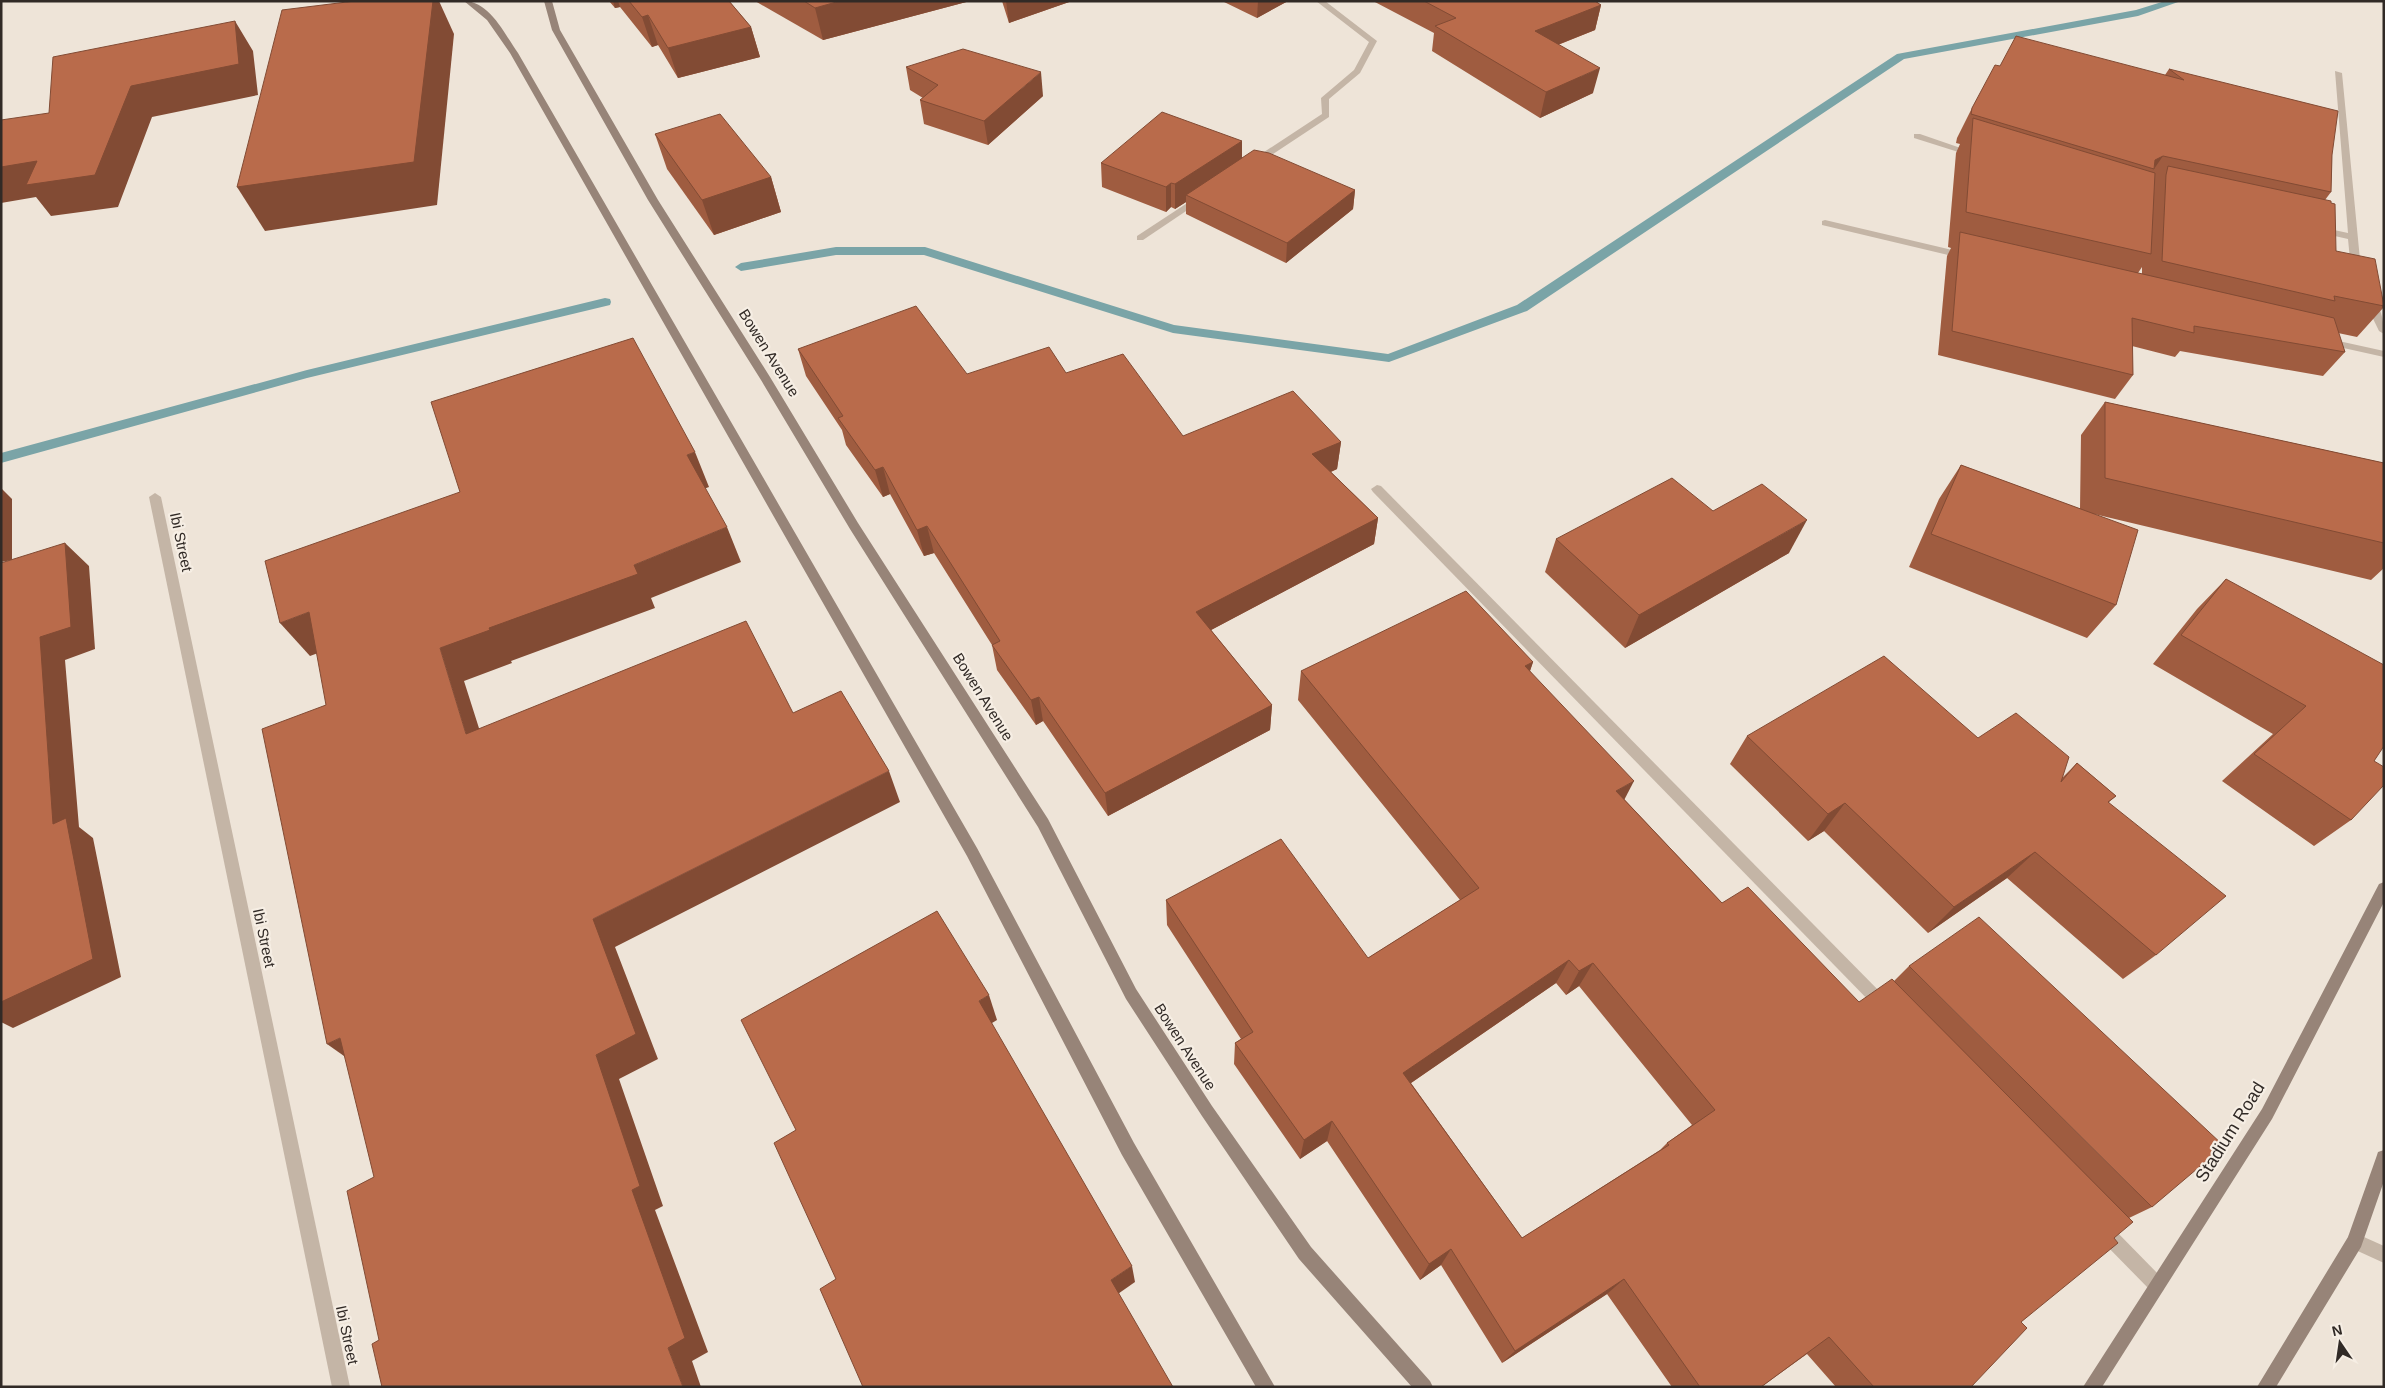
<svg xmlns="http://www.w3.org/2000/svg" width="2385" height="1388" font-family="Arial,sans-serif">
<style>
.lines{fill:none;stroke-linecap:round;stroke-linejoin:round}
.stream{fill:#7aa4a7;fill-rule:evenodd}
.street{fill:#c4b5a6;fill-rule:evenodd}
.secondary{fill:#978478;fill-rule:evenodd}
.wall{fill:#9f5c40;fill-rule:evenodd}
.shaded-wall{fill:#824b34}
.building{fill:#b96b4b;stroke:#824b34;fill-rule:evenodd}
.labels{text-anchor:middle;stroke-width:4.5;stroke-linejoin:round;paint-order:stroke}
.street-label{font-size:15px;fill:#312a26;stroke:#f6eee4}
.near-street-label{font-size:18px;fill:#312a26;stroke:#f6eee4}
</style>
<rect width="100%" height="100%" fill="#eee4d8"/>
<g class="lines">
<g class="stream">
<polygon points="2165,1 2181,1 2138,16 1904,59 1527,311 1389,362 1173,333 924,255 836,255 741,271 735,267 741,263 836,247 925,247 1174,325 1388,354 1517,305 1897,54 2136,10"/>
<polygon points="605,298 610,299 611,302 610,305 307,378 1,463 1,453 307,370"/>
</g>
<g class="street">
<polygon points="1316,1 1325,1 1377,41 1360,73 1329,99 1329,117 1258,164 1252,164 1252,160 1322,114 1321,98 1354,70 1369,42"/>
<polygon points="2335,71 2342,73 2361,270 2356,273 2351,270 2348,239 2317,232 2315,230 2320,227 2348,233"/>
<polygon points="1914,134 1920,134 1978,154 1971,156 1914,138"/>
<polygon points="1198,196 1203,199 1201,201 1143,240 1137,240 1137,236"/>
<polygon points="1825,220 1965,253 1970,256 1965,259 1822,225 1822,221"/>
<path d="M2369,297C2381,302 2384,323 2384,334L2379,331L2364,300Z"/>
<polygon points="2325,338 2384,351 2384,357 2321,343 2321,339"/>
<polygon points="1377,485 1381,486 1887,999 1889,1004 1887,1009 1882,1011 1877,1009 1373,492 1371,489"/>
<polygon points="155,493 161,497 350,1387 332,1387 149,497"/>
<polygon points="2106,1225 2112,1227 2163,1279 2165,1285 2163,1291 2157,1293 2151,1291 2100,1239 2098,1233 2100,1227"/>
<polygon points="2355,1233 2384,1246 2384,1263 2349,1247 2347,1241 2349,1235"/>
</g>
<g class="secondary">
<path d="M464,1C490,1 505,35 518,53L977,848L1134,1143L1275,1387H1256L1122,1155L967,856L510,53L487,20Z"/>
<polygon points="544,1 552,1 560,30 658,200 770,377 858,523 1048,819 1136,989 1212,1106 1311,1247 1430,1381 1433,1387 1412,1387 1299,1259 1202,1116 1126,999 1038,827 850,529 761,380 648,200 552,30"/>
<polygon points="2384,882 2384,902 2272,1119 2102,1387 2083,1387 2262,1109 2379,884"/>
<polygon points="2384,1150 2384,1181 2361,1247 2276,1387 2257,1387 2348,1237 2376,1158 2378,1152"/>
</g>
</g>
<g class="wall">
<polygon points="609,1 729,1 751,27 760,57 678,78 658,45 652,47 620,7 615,8"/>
<polygon points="755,1 970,1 823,40"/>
<polygon points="1002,1 1072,1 1009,23"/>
<polygon points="1222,1 1288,1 1257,18"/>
<polygon points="1373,1 1595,1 1601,5 1595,30 1558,45 1593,93 1540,118 1432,51 1434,33"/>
<path d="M2000,66L2165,75L2169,69L2332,155L2331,192L2325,200L2336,251L2384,307L2357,337L2338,333L2345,352L2323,376L2180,351L2175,357L2132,346L2133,375L2115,399L1938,355L1947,256L1951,248L1948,247L1956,153L1960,144L1956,143L1957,138L1972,108ZM2142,267V274L2138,273Z"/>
<polygon points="906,67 1043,96 988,145 924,124 920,100 923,98 910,90"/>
<polygon points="655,134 771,177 781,212 714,235 667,169"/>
<polygon points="1242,141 1242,158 1355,190 1353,209 1286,263 1186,214 1186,202 1175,209 1171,207 1166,212 1102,187 1101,163"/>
<polygon points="798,349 967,374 1066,373 1183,436 1341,442 1337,469 1331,472 1378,518 1374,544 1211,630 1272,705 1270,730 1108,816 1043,721 1036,725 997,670 992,645 934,553 924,556 890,494 883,497 846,445 842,430 806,376"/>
<polygon points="2105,402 2384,463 2384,568 2371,580 2094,514 2116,605 2087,638 1909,567 1939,499 1961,465 2080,509 2081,435"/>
<polygon points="1713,511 1789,553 1625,648 1545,572 1556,539"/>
<polygon points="2226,579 2374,761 2351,820 2314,846 2222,781 2273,734 2153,664 2197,609"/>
<path d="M1533,662L1530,671L1624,799L1722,903L1859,1002L1894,981L1909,966L2152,1207L2129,1218L2114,1238L2021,1322L1971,1387H1836L1807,1354L1761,1387H1672L1607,1294L1502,1363L1441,1265L1420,1280L1327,1141L1300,1159L1234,1064L1235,1043L1241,1039L1167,925L1166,900L1368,958L1460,900L1298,700L1301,671ZM1556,983L1566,995L1579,986L1692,1125L1667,1143L1660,1150L1522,1238L1411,1083Z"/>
<polygon points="1747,736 1978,738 2063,777 2077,763 2116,796 2109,802 2156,955 2123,979 2007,878 1928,933 1824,831 1808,841 1730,764"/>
</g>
<g class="shaded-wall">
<polygon points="433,1 439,1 454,34 437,205 265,231 237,187"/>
<polygon points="613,1 618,1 620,7 615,8"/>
<polygon points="840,1 970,1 823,40 815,8"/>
<polygon points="1006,1 1072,1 1009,23"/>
<polygon points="1258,1 1288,1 1257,18"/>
<polygon points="1601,5 1595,30 1529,56 1535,31"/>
<polygon points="648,15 658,45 652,47 642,17"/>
<polygon points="235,21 253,51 258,95 152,117 118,207 51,216 36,197 1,203 1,167"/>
<polygon points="751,27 760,57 678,78 668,48"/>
<polygon points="1600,68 1593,93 1540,118 1546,92"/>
<polygon points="1041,72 1043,96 988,145 984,121"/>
<polygon points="1242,141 1242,165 1186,195 1186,202 1175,209 1175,184"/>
<polygon points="2163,156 2143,185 2154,169 2155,160"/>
<polygon points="771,177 781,212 714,235 702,200"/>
<polygon points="1171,183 1171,207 1166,212 1166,187"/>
<polygon points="1355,190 1353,209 1286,263 1287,243"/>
<polygon points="1341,442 1337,469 1309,481 1312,454"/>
<polygon points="695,452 709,487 701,490 687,455"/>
<polygon points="883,467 890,494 883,497 875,470"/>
<polygon points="1,488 12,499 12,560 1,562"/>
<polygon points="1378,518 1374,544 1196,638 1196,612"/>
<polygon points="1807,520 1789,553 1625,648 1639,615"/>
<polygon points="927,526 934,553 924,556 917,530"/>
<polygon points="727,527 741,562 651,598 655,608 511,661 512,663 464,681 491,766 466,734 440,648 634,565"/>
<polygon points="65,543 89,566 95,649 65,660 79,827 93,838 121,977 13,1028 1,1022 1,1002 40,637"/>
<polygon points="309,612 337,646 310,656 280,623"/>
<polygon points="1533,662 1523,691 1525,666"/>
<polygon points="1039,697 1043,721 1036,725 1031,700"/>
<polygon points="1272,705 1270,730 1108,816 1105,793"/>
<polygon points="889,771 900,802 615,947 658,1059 619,1079 663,1206 655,1210 708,1352 692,1361 701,1387 683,1387 668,1348 632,1190 596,1055 593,919"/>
<polygon points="1634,781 1620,808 1616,791"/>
<polygon points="1845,803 1824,831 1808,841 1828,814"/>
<polygon points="2035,852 2007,878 1928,933 1954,907"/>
<polygon points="1569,960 1556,983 1395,1094 1403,1073"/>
<polygon points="1593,963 1579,986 1566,995 1579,971"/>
<polygon points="989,995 997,1020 987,1026 979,1001"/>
<polygon points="340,1038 361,1068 327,1044"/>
<polygon points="1332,1121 1327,1141 1300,1159 1304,1140"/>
<polygon points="1451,1249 1441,1265 1420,1280 1429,1264"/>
<polygon points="1132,1266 1135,1282 1115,1296 1111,1280"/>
<polygon points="1624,1279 1607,1294 1502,1363 1515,1351"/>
</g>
<g class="building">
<polygon points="355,1 433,1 414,162 237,187 282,10"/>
<polygon points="629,1 729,1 751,27 668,48 648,15 642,17"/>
<polygon points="804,1 840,1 815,8"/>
<polygon points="1424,1 1595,1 1601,5 1535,31 1600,68 1546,92 1435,26 1456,18"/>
<polygon points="235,21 239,64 131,86 95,175 26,185 37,161 1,167 1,120 49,113 53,57"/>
<polygon points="2016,36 2184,80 2169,69 2338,111 2332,155 2331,192 2163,156 2155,160 2154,169 1971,114 1972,108 1995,65 2000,66"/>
<polygon points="963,49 1041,72 984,121 920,100 938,85 906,67"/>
<polygon points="1162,112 1242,141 1175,184 1171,183 1166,187 1101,163"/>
<polygon points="720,114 771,177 702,200 655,134"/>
<polygon points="1973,118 2155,173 2151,254 1966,212"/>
<polygon points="1254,150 1269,153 1355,190 1287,243 1186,195"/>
<polygon points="2168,166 2331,201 2331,203 2335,204 2336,251 2375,259 2384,306 2334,296 2335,301 2162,261 2166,175"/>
<polygon points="1960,232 2334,318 2345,352 2194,326 2194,333 2132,318 2133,375 1952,331"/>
<polygon points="916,306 967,374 1049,347 1066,373 1123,354 1183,436 1293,391 1341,442 1312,454 1378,518 1196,612 1272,705 1105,793 1039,697 1031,700 992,645 1000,641 927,526 917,530 883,467 875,470 838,418 843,416 798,349"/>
<polygon points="633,338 695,452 687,455 727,527 634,565 638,574 489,628 490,630 440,648 466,734 746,621 793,713 841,691 889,771 593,919 636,1034 596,1055 640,1186 632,1190 685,1338 668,1348 683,1387 382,1387 372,1344 379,1340 347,1191 374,1177 340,1038 327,1044 262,729 326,705 309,612 280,623 265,561 460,492 431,402"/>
<polygon points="2105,402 2384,463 2384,543 2105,478"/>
<polygon points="1961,465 2138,530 2116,605 1931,534"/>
<polygon points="1672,478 1713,511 1762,484 1807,520 1639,615 1556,539"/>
<polygon points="65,543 71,627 40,637 53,824 66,818 93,959 1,1002 1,563"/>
<polygon points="2226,579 2384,665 2384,746 2374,761 2384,767 2384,785 2351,820 2254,754 2306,706 2181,635"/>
<path d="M1466,591L1533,662L1525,666L1634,781L1616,791L1722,903L1748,887L1859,1002L1892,979L2133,1222L2114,1238L2118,1243L2021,1322L2027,1328L1971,1387H1874L1829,1337L1761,1387H1700L1624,1279L1515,1351L1451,1249L1429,1264L1332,1121L1304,1140L1235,1043L1253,1032L1166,900L1281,839L1368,958L1479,888L1301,671ZM1569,960L1579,971L1593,963L1715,1110L1667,1143L1669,1145L1522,1238L1403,1073Z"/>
<polygon points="1884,656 1978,738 2016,713 2069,757 2061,782 2077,763 2116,796 2108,802 2226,896 2156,955 2035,852 1954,907 1845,803 1828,814 1747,736"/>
<polygon points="937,911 989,995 979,1001 1132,1266 1111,1280 1173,1387 863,1387 820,1289 836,1279 774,1143 796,1130 741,1020"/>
<polygon points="1979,917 2224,1146 2152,1207 1909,966"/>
</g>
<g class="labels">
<g class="street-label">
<text transform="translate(769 353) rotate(58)" y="5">Bowen Avenue</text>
<text transform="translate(181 542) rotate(78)" y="5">Ibi Street</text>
<text transform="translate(983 697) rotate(58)" y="5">Bowen Avenue</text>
<text transform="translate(264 938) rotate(78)" y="5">Ibi Street</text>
<text transform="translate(1185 1047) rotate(57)" y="5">Bowen Avenue</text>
<text transform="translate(347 1335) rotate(78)" y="5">Ibi Street</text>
</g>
<g class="near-street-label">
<text transform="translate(2230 1132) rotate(-58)" y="6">Stadium Road</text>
</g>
</g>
<rect width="2385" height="1388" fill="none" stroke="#312a26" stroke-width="5"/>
<g transform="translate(2340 1343) rotate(347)" stroke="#f6eee4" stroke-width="4" paint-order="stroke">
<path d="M0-4L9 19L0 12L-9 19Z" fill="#312a26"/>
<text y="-8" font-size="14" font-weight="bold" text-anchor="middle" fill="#312a26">N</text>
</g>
</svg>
